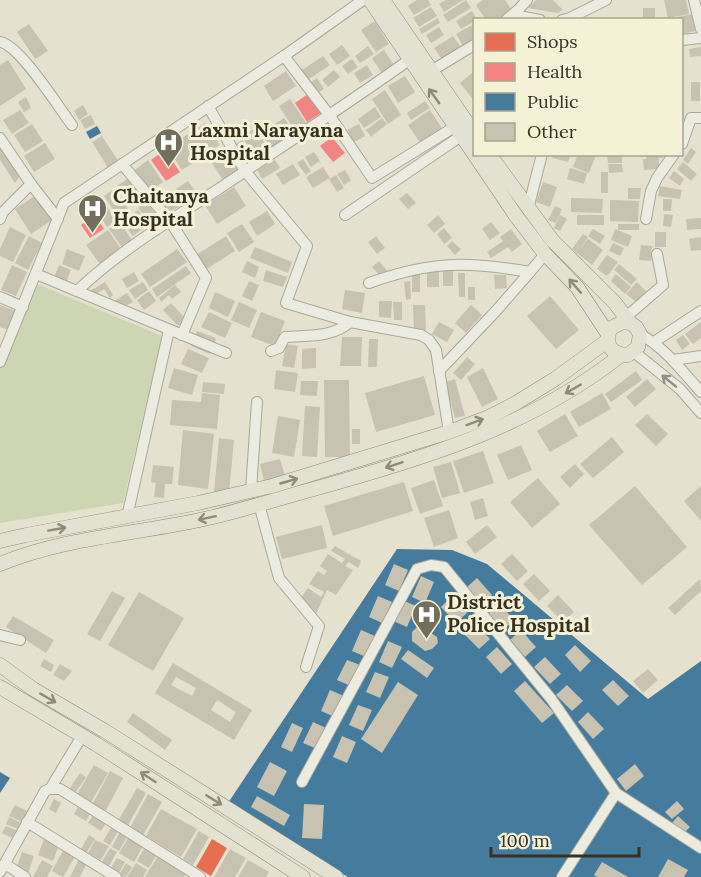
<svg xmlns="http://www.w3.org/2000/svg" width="701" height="877" font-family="Lora,serif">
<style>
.green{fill:#ced5b2}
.shops{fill:#e76f51}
.health{fill:#f28482}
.public{fill:#457b9d}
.building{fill:#c8c2b0;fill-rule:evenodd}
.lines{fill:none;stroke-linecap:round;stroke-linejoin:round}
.minor-casing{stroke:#a9a798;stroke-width:12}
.major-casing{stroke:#8f8c7f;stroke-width:15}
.minor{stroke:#ecebe0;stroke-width:10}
.major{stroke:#e3e2d2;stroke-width:14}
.oneway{stroke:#8e8a79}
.oneway2{stroke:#928e80}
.labels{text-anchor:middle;stroke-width:6;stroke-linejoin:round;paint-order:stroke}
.poi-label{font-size:20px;font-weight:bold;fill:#383120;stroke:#f4f1d6;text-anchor:start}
</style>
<rect width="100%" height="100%" fill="#e4e2cf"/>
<polygon class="green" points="32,282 162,336 123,503 0,523 0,368"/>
<polygon class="shops" points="212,839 227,848 211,876 196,867"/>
<g class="health">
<polygon points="308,94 321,113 307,122 295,103"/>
<polygon points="332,137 345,153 333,162 320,146"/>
<polygon points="165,150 180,172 166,181 151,160"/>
<polygon points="95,215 104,229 90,238 81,225"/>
</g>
<g class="public">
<polygon points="97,126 101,133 90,139 86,132"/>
<polygon points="397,549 452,550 487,564 648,699 701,661 701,877 348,877 226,806"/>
<polygon points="0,772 10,778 0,793"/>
</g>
<g class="building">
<polygon points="417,0 428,0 431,5 414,15 408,6"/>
<polygon points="446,0 463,0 444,12 439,4"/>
<polygon points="466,0 471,8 448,22 443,15"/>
<polygon points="483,0 505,0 513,12 501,20 486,20 476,5"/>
<polygon points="536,0 553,0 563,10 557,13 528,8"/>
<polygon points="664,0 686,0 689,14 668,18"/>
<polygon points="431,7 437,16 419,27 413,18"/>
<rect x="643" y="8" width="12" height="12"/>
<polygon points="472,11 477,20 461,29 456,21"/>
<polygon points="693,14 695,31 682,34 682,20 672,18"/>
<polygon points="438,18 440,23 422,34 419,29"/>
<polygon points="375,21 389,44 376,52 361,30"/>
<polygon points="29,24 48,51 35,59 17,32"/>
<polygon points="474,24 474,39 463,46 456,34"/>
<polygon points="439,27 444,35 431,43 426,35"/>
<polygon points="453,36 462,49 444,62 434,48"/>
<polygon points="342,45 350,56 337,65 329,54"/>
<polygon points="368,46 374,54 360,63 355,56"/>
<polygon points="701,47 701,56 690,57 689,49"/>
<polygon points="384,50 395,67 383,75 372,58"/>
<polygon points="323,56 330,65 306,81 299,72"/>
<polygon points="352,59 358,67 348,74 342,66"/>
<polygon points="8,60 26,89 0,106 0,65"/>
<polygon points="367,65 373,75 360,83 354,73"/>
<polygon points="334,70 340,77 328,87 322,80"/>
<polygon points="286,71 296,86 273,101 264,86"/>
<polygon points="472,73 474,76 474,97 472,98 460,83"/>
<polygon points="405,76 415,92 398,103 388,86"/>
<polygon points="317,78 324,89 315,95 307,85"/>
<rect x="691" y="82" width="9" height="19"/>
<polygon points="385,90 401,115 388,124 372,99"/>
<polygon points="26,97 31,108 24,112 18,102"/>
<polygon points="290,99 307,124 295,131 279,106"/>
<polygon points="425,101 430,108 411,120 407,113"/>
<polygon points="83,105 88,114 79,120 74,111"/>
<polygon points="375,107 381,117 364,128 358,119"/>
<polygon points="20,110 29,123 12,134 3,120"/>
<polygon points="430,110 443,130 421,144 408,125"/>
<polygon points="91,115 95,124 85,129 80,120"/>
<polygon points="284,118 294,132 271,148 261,133"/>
<polygon points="382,118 387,124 371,137 366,130"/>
<polygon points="205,123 220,145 182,170 167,148"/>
<polygon points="32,124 43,141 25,152 14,135"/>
<polygon points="359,124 365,136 354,142 347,130"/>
<polygon points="256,128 268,149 254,157 242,136"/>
<polygon points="102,136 120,164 110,171 92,142"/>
<polygon points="242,140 254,157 246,163 234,145"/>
<polygon points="45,143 55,159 34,172 24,156"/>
<polygon points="0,146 20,176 15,183 0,160"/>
<polygon points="691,148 696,152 688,164 683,160"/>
<polygon points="228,151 240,169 223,180 211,162"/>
<polygon points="314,152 320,161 311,167 305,157"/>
<polygon points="553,154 571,154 568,162 552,158"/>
<polygon points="578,154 596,155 589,173 573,167"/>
<polygon points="607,154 622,154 622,163 608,163"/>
<polygon points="646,154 655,154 655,158 656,154 663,154 663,158 659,158 659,169 644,170 643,159 646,159"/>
<polygon points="303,159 311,171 306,175 297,163"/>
<polygon points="148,160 163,182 147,193 132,172"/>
<polygon points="275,160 280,168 262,179 257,170"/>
<polygon points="683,162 697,174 691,181 677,169"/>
<polygon points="293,164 300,175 283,185 276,174"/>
<polygon points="608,164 622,164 623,172 609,173"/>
<polygon points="323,167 330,178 313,188 306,177"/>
<polygon points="570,168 587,173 584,184 567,179"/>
<polygon points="345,170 351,180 344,185 337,174"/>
<polygon points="674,171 684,179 680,186 669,178"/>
<rect x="601" y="172" width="7" height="21"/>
<polygon points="336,175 344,188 337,192 329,179"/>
<polygon points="129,178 143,196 131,205 117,186"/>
<polygon points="188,181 196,192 183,200 176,189"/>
<polygon points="543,182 557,187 550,207 536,202"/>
<polygon points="660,186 682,190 680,199 658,196"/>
<polygon points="234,187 246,206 217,224 205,205"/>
<polygon points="628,188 641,188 640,199 628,199"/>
<polygon points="114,189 128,208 117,215 104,196"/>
<polygon points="171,190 181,205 167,214 157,198"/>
<polygon points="407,193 416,203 408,209 399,199"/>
<polygon points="36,195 52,220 31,234 15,209"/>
<polygon points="571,198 603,199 602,213 571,212"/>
<polygon points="102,199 116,221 107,227 93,205"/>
<polygon points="663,199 672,199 671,211 663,211"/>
<polygon points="610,200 639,201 638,222 610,221"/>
<polygon points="146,202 160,219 153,226 138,208"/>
<polygon points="85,203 90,210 82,216 77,209"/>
<polygon points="555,206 562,209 556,223 548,220"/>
<polygon points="138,210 150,225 143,230 131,215"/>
<polygon points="267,211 275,224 257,236 249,222"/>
<polygon points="664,214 673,215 671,227 663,226"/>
<polygon points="129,215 141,230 133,236 121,221"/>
<polygon points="438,215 445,224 434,233 427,225"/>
<polygon points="560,215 567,219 560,231 554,228"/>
<rect x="577" y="215" width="27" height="10"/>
<polygon points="701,218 701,229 687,230 686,219"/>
<polygon points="120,222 133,242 123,249 109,229"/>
<polygon points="491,222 500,233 490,240 482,229"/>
<polygon points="242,224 254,242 239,252 227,233"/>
<rect x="618" y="224" width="21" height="6"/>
<polygon points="10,227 26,235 13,262 0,256 0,249"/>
<polygon points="444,228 452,238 444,244 437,234"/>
<polygon points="511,229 522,244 512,252 508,247 491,258 487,252 503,241 500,237"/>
<polygon points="593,229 605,236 600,244 588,236"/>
<polygon points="615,229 632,236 628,247 611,240"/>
<polygon points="108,230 121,249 100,264 86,245"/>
<rect x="655" y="232" width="11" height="15"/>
<polygon points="583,234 588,237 580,249 588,239 603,250 592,265 572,249"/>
<polygon points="29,236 42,243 28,270 15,263"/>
<polygon points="226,236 235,251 205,270 196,255"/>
<polygon points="376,236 385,248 377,254 368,242"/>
<polygon points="701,237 701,250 691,251 689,239"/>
<polygon points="452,241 461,249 455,255 447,246"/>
<polygon points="613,243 624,248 620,256 609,251"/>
<polygon points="641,245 652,246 651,261 639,260"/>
<polygon points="255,247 292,262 288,273 250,258"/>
<polygon points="67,249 85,256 79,271 62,264"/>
<polygon points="177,249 187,262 150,287 141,274"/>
<polygon points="607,255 618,262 607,276 597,269"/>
<polygon points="247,261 259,267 255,278 242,272"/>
<polygon points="379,261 388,272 381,277 372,267"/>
<polygon points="619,264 637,279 631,285 614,270"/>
<polygon points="12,265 27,272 16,296 1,290"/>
<polygon points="59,265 71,270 65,285 53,280"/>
<polygon points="186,266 191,273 157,297 152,289"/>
<polygon points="266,270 287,277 283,287 263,281"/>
<polygon points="453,270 453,286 443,286 443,271"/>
<polygon points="134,272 139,281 127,288 122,279"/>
<rect x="427" y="272" width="12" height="15"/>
<rect x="412" y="273" width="8" height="19"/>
<polygon points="458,273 465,273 465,297 459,297"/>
<polygon points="616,274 631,287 625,294 611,281"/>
<polygon points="494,275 506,275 507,288 495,289"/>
<polygon points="249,281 259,285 252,301 242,296"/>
<polygon points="410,281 411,299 406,300 404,282"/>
<polygon points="105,282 113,295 110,298 104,289 93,296 90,291"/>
<polygon points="143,282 148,290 135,299 129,290"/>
<polygon points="637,282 646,291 636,302 626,294"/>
<polygon points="175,285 181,292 172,299 169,295 161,302 159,298"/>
<rect x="468" y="287" width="7" height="13"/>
<polygon points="345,290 365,293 362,313 342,309"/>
<polygon points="149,291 156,301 144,310 137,300"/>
<polygon points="215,292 235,301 228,317 209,308"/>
<polygon points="127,293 133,302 119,310 113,302"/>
<polygon points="550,296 579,330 556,349 527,316"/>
<polygon points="379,301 392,301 391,318 379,317"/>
<polygon points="239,302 257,310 249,328 231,320"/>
<polygon points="393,302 402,302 402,320 394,320"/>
<polygon points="171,303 186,319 178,326 163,310"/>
<polygon points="0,305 18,312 11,331 0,327"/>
<polygon points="413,305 425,305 426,331 414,331"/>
<polygon points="471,305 482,315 466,333 455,323"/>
<polygon points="209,312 232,323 225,338 201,327"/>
<polygon points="261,312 285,321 275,346 251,337"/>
<polygon points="439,322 454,330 447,342 432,334"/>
<polygon points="701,322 701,338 693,344 685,334"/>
<polygon points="197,331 216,338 210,354 191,346"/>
<polygon points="683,335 690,344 682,350 676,340"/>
<polygon points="342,337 362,337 361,366 340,366"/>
<polygon points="369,339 378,339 377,367 368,367"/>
<polygon points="286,344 298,346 294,368 282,366"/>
<polygon points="316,348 316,368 302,369 302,349"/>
<polygon points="188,349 209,358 202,373 181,364"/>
<polygon points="467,357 475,364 461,380 453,373"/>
<polygon points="174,368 198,375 192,395 168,388"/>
<polygon points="483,368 498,399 482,407 467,377"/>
<polygon points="276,370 298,373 295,392 274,389"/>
<polygon points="636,371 642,380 611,402 605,394"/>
<polygon points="424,376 435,415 376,432 365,393"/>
<polygon points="455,379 465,416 455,418 445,382"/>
<polygon points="647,379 656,389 635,407 626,397"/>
<polygon points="324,380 349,380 350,457 325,457"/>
<polygon points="301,381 318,381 317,396 300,395"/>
<polygon points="203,382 225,384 224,394 202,392"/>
<polygon points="202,393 220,395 217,429 170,425 172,400 201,402"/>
<polygon points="602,393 611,409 579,427 570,412"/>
<polygon points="305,406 320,407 317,457 302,456"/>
<polygon points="565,414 578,436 550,452 537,431"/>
<polygon points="647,414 668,434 656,446 635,425"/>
<polygon points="278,416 300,420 294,457 272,453"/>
<rect x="352" y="429" width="8" height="15"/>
<polygon points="183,430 214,434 208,489 178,485"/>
<polygon points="612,437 624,452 593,478 580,464"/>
<polygon points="219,438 234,440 229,493 214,492"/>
<polygon points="521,445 532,470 508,480 497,455"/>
<polygon points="483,451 494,483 464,493 453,461"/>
<polygon points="280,459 286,479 265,485 260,464"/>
<polygon points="451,462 460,493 442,498 433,467"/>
<polygon points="575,464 584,474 570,488 560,477"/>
<polygon points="153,465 174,467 172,484 165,484 164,498 154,497 156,483 151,482"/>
<polygon points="538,478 560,504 532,528 510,502"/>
<polygon points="434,480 443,506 420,514 411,488"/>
<polygon points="404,482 413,511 333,536 324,506"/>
<polygon points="635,486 687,547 642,585 589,525"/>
<polygon points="701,486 701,521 684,501"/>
<polygon points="483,498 488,516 475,520 470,502"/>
<polygon points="449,510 458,538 434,547 424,518"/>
<polygon points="322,525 327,548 282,559 276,537"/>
<polygon points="487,525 497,537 475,554 466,542"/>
<polygon points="335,546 361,561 358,568 349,562 345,566 353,570 336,595 327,590 316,614 297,603 308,588 321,597 324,592 309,584 318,571 324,575 327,571 320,566 328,554 342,563 345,559 331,551"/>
<polygon points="512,554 528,571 517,581 501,564"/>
<polygon points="394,564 408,570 399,591 385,585"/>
<polygon points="534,574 550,591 539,601 523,584"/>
<polygon points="421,576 434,582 425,603 412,597"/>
<polygon points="477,578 492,595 481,605 466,588"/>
<polygon points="700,579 701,591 675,615 668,608"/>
<polygon points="112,591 125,598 100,641 87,634"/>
<polygon points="139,592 184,618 153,671 108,645"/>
<polygon points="558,595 574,612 563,622 547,606"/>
<polygon points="378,596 392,602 382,623 369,617"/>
<polygon points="452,596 467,613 456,623 441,607"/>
<polygon points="402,600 416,606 407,627 393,621"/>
<polygon points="499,603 514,620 503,630 488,614"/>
<polygon points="13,616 54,640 46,653 6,627"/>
<polygon points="474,622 490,639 479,649 463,633"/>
<polygon points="417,627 422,627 437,637 438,643 432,649 425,651 412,641 412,632"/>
<polygon points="361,630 375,636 366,657 352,651"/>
<polygon points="521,630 536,647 525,657 510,640"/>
<polygon points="388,641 402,647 392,668 379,662"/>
<polygon points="575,645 591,661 580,672 565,655"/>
<polygon points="497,647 512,664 501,674 486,657"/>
<polygon points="408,650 434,668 427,678 401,659"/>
<polygon points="545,657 561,674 550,684 534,667"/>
<polygon points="44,659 54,665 51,672 40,666"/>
<polygon points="347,660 360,665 351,686 337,680"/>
<path d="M173,663L252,710L234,740L155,693ZM176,677L196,688L192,696L171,685ZM217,700L236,712L230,722L211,710Z"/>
<polygon points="60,664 72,671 64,681 53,675"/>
<polygon points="648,669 658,680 643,693 633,681"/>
<polygon points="375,672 389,677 380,698 366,692"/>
<polygon points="613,680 629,696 618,706 602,690"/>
<polygon points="525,681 554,713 542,723 514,691"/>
<polygon points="398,682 418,695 382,753 361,739"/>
<polygon points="567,685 583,701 572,711 556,695"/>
<polygon points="330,690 344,696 335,717 321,711"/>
<polygon points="358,705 372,710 363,731 349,725"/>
<polygon points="588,712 604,729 593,739 578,722"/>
<polygon points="133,713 172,740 165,750 127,722"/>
<polygon points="313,722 326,728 317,749 303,743"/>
<polygon points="292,723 303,728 292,752 281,747"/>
<polygon points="342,736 356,742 347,763 333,757"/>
<polygon points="270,762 287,771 274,796 257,787"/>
<polygon points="635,764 644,776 626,791 617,779"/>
<polygon points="94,765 108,773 90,804 76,796"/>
<polygon points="110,771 123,778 105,812 92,805"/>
<polygon points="80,773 86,777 76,792 70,788"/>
<polygon points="137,788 146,793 127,827 118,821"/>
<polygon points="148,794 162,802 143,835 130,828"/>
<polygon points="257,796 290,815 284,826 251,807"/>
<polygon points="54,799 61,803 56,813 49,809"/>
<polygon points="677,801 684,809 672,819 665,812"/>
<polygon points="304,804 324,805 322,839 302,838"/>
<polygon points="15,805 27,811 22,822 9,816"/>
<polygon points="79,805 91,812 86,821 74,814"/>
<polygon points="161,809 197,829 181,857 146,836"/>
<polygon points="93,815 106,823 101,831 88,823"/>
<polygon points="678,816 690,827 683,834 671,824"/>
<polygon points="9,817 21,823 18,829 6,824"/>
<polygon points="6,826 18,831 14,839 2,833"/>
<polygon points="111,828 118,831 110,845 103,841"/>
<polygon points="199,831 209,837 193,865 183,859"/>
<polygon points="119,833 127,837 119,851 112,847"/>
<polygon points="89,835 95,839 86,853 81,849"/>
<polygon points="128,838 143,846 134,862 119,853"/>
<polygon points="44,839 59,845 53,861 38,855"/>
<polygon points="95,840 109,846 101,860 88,853"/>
<polygon points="145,847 157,854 149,868 137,861"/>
<polygon points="110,848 117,852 109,866 102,862"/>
<polygon points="64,849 76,855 63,877 52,871"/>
<polygon points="230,849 246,858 235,877 214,877"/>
<polygon points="22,852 34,856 28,874 16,870"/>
<polygon points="158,856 187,873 184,877 145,877"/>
<polygon points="117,858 125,862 119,873 111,868"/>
<polygon points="79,859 87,863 80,877 70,877"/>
<polygon points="668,859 688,870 684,877 658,877"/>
<polygon points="42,860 53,866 47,877 33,877"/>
<polygon points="248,860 269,872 266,877 238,877"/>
<polygon points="602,862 628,877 597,877 594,875"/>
<polygon points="126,863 132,867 126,877 123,877 119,875"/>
<polygon points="136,863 147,870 143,877 127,877"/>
</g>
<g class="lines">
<defs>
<g id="minor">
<polyline points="694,0 701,29"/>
<polyline points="513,15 540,20"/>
<polyline points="506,20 519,9 527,0"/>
<polyline points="562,20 570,18 606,0"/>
<polyline points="682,40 701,38"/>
<path d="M0,42C19,44 59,108 72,125"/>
<polyline points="284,56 330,116 372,178 456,126"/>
<polyline points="431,71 474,45"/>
<polyline points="208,106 245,171 307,246 286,303 350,322 421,335 429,340 436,350 449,432"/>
<polyline points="0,138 31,184 58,219"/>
<polyline points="682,144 691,118 701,118"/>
<polyline points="122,164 170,221 206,278 182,335"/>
<polyline points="528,209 542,154"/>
<polyline points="345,215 461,136"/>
<polyline points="0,219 3,212 31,184"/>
<polyline points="646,219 651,191 657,178 674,154"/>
<polyline points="36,274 226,353"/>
<path d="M369,283C431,261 465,261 530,272L545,254"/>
<path d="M77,291C118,252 169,221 217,190C281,147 346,105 409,60"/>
<polyline points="0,297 23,307"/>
<polyline points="626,317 663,285 657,254"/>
<path d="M640,334C665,348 682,371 701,392"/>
<polyline points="654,342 701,311"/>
<path d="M271,351L279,348L285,337C308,335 332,338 350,322"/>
<polyline points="634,352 680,389 701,413"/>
<polyline points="673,360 701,356"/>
<polyline points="0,362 64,203 284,56 363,0"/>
<polyline points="439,371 495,312 530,272"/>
<polyline points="251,490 257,402"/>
<polyline points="259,504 279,578 319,626 306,667"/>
<polyline points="127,517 169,330"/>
<polyline points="0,635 20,640"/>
<polyline points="302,782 417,569 431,565 444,567 552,700 616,793 701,848"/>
<polyline points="50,789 82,736"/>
<polyline points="27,822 116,877"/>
<polyline points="5,864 25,877"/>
<polyline points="0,872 45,791 50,789 60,789 200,877"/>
<polyline points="562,877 616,793"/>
</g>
<g id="major">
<polyline points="370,0 516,216 545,254 577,287 608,334"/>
<polyline points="383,0 474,133"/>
<path d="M489,154L552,240L615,303L630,323L636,327L640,334L638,347L628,355C611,355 603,343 611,328L623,322L630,323"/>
<polyline points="0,541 26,535 198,503 272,486 449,432 489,417 516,403 555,379 607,341"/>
<path d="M0,564C68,536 142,534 213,517C245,509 278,499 310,490C419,460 531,427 621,355"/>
<polyline points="0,665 33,689 105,731 336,877"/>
<polyline points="0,687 96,744 303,877"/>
</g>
</defs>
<use href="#minor" class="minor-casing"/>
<use href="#major" class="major-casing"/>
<use href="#minor" class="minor"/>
<use href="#major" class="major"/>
</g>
<defs><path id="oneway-shaft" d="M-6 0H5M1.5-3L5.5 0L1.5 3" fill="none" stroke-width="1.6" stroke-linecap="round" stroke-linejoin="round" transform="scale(1.5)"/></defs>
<g class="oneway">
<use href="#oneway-shaft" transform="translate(434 96) rotate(-126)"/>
<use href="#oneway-shaft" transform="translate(575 286) rotate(-131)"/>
<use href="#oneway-shaft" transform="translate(573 389) rotate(150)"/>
<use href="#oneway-shaft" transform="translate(475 422) rotate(-20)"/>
<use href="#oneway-shaft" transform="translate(394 465) rotate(162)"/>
<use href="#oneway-shaft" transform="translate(289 481) rotate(-16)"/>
<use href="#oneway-shaft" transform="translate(207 518) rotate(168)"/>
<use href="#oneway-shaft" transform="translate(57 529) rotate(-10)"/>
<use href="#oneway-shaft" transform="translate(48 698) rotate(30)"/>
<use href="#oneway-shaft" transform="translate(148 777) rotate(-147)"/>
<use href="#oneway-shaft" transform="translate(214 800) rotate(32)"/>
</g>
<use class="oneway2" href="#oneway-shaft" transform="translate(669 381) rotate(-141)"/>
<defs>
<symbol id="hospital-pin" viewBox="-11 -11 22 30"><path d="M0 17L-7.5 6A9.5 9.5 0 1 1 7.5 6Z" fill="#746f5d" stroke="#f4f1d6"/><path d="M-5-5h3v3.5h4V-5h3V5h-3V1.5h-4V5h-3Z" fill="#fff"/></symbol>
</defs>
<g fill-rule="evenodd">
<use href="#hospital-pin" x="152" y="126" width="33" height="45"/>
<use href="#hospital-pin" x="76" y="192" width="33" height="45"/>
<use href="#hospital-pin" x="410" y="598" width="33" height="45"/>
</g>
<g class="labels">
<g class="poi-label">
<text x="190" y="137">Laxmi Narayana<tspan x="190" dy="23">Hospital</tspan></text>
<text x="113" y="203">Chaitanya<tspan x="113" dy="23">Hospital</tspan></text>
<text x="447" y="609">District<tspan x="447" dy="23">Police Hospital</tspan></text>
</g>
</g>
<rect x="473" y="18" width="210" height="138" fill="#f4f1d6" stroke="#a9a48d" stroke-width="1.5"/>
<rect x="485" y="33" width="30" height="18" fill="#e76f51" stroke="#a9a48d" stroke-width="1.5"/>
<text x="527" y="48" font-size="18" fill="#383120">Shops</text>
<rect x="485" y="63" width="30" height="18" fill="#f28482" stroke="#a9a48d" stroke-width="1.5"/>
<text x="527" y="78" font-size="18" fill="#383120">Health</text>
<rect x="485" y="93" width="30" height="18" fill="#457b9d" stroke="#a9a48d" stroke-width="1.5"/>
<text x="527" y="108" font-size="18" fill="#383120">Public</text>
<rect x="485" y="123" width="30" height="18" fill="#c8c2b0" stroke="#a9a48d" stroke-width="1.5"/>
<text x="527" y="138" font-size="18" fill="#383120">Other</text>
<path d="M491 847v9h148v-9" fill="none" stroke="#383120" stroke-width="3"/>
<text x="500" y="847" font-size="18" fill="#383120" stroke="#f4f1d6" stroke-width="4.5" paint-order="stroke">100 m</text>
</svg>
